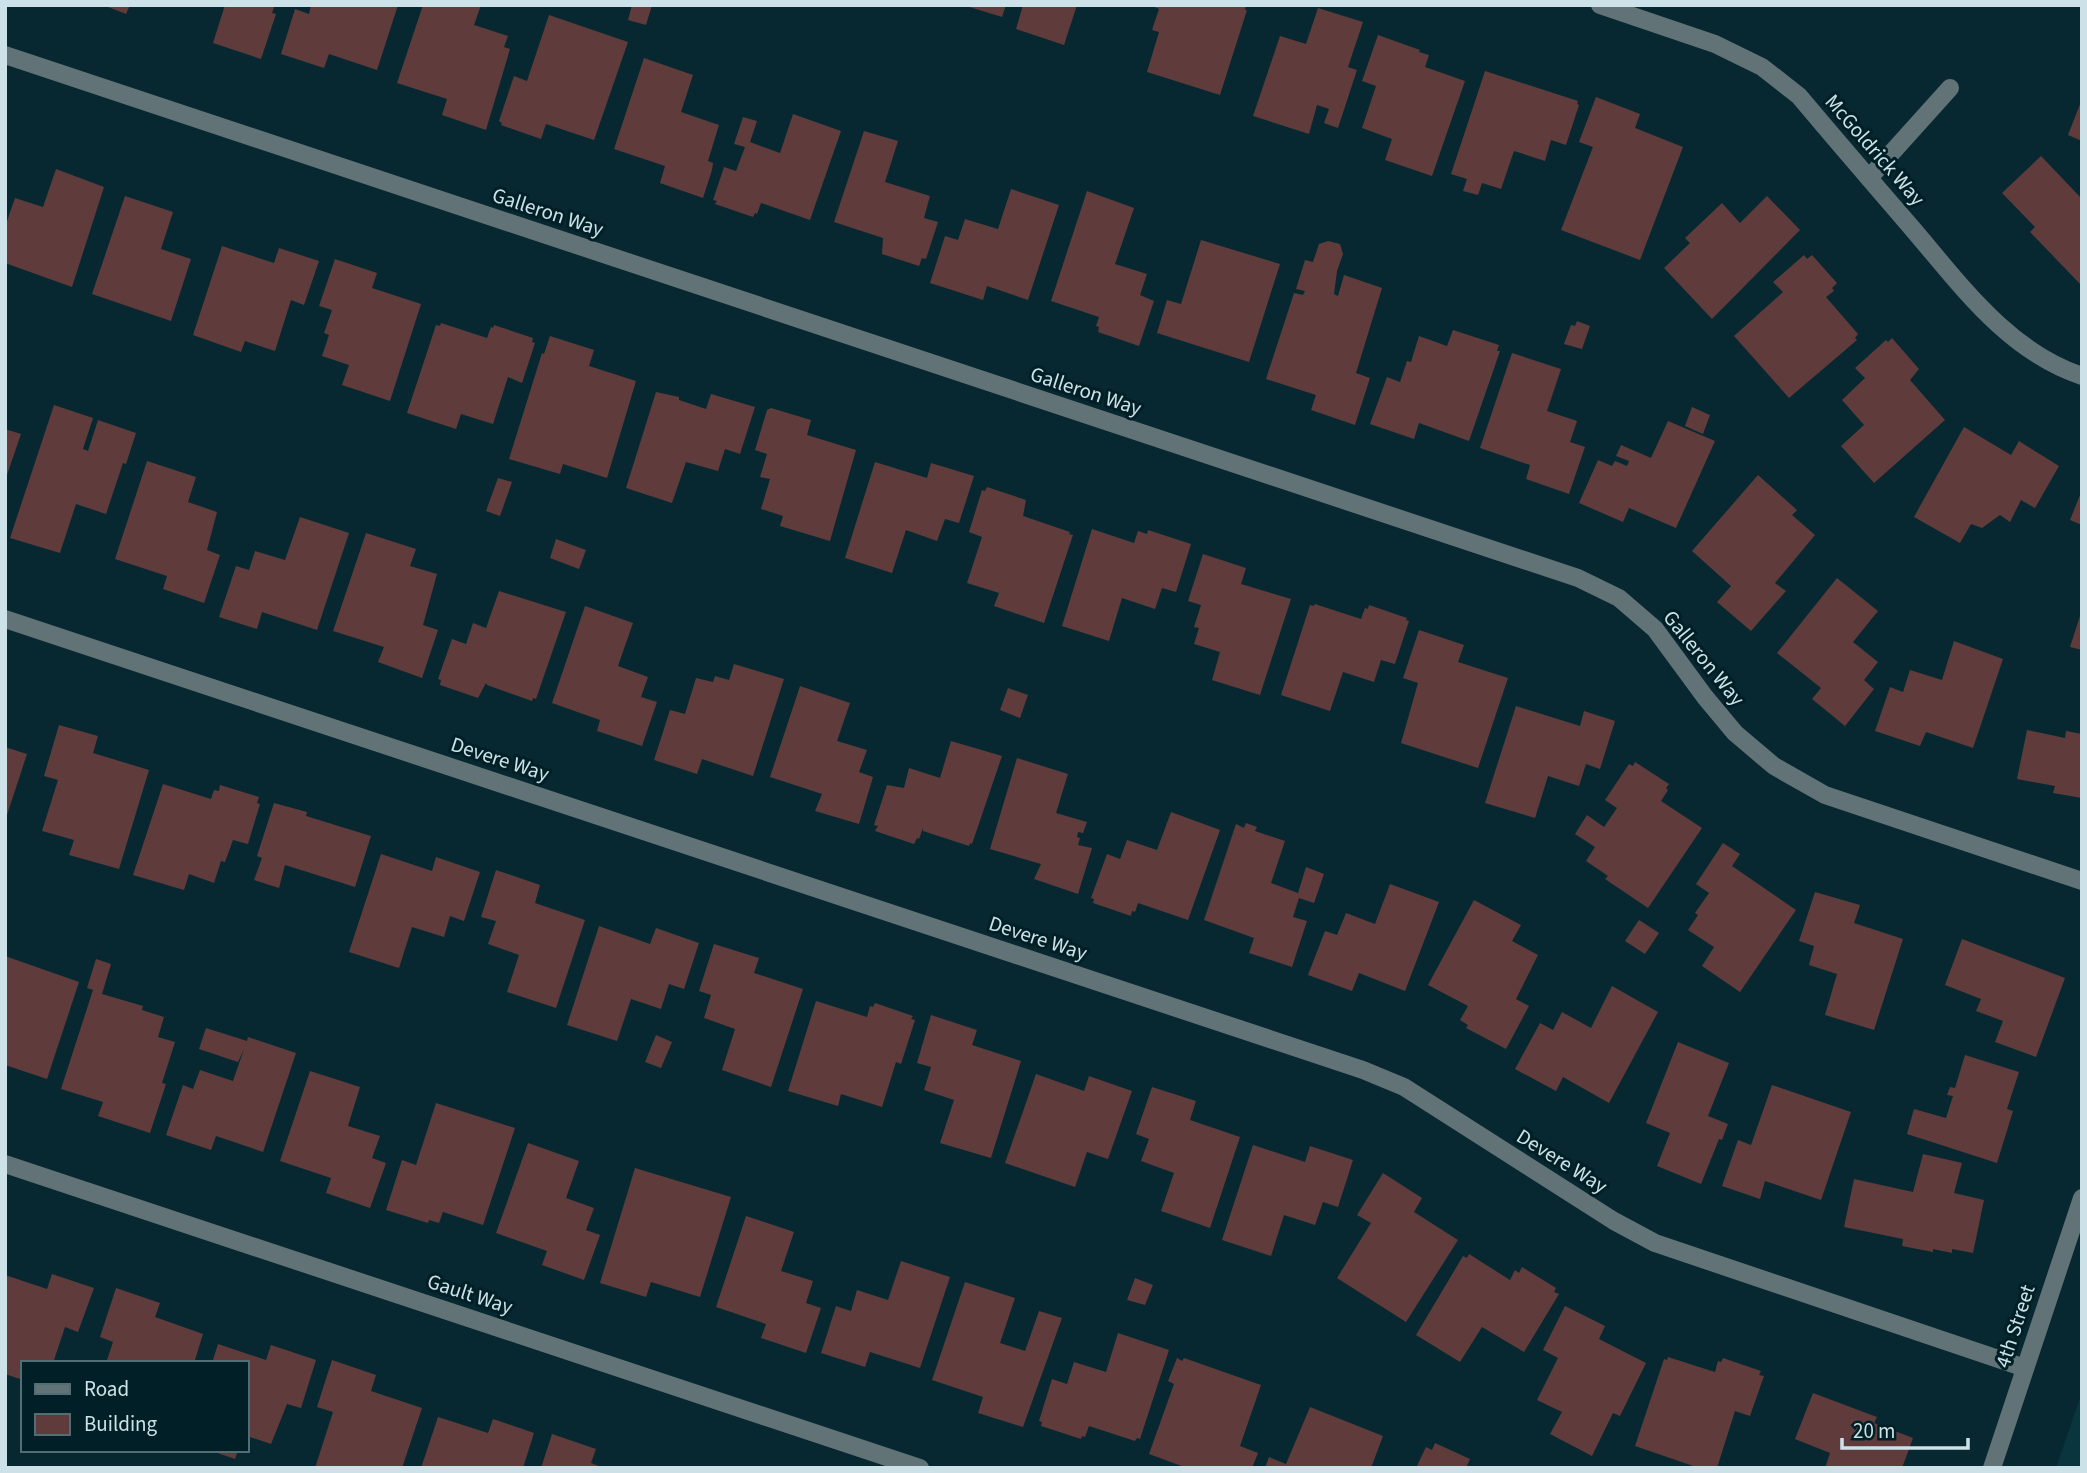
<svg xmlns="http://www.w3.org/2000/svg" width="2087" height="1473" font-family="'Source Sans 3',sans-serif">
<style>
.built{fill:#0a353e}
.building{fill:#5f3c3b}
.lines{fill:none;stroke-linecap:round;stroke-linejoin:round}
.minor{stroke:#617377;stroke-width:18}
.labels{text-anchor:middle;stroke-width:6;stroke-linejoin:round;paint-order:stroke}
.street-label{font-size:21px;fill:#cce2e8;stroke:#001f26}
</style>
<rect width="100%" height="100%" fill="#072830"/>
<polygon class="built" points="2082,1392 2082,1468 2056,1468"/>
<g class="building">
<polygon points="103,5 130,5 126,14"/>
<polygon points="225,5 275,5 272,13 276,14 261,59 213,43"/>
<polygon points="311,5 398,5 377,70 329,54 324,68 281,54 295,9 309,14"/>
<polygon points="423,5 481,5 474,25 508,36 504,47 510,49 486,130 442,115 447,99 397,83"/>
<polygon points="632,5 652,5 646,25 628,20"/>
<polygon points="963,5 1006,5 1002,17"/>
<polygon points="1023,5 1077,5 1064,45 1016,29"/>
<polygon points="1150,5 1246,5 1245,10 1247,10 1220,95 1147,72 1159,32 1152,30 1159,9"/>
<polygon points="1318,8 1363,22 1348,67 1357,70 1338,128 1324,123 1329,109 1317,105 1309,134 1253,116 1280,36 1306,44"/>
<polygon points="549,15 628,42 594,140 546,124 541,139 501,125 502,123 499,121 514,76 527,81"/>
<polygon points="1378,35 1420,50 1419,52 1429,55 1425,67 1465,81 1432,176 1385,160 1392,139 1362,128 1376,86 1362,81"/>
<polygon points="644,58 693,75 681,112 719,125 708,161 713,163 712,170 703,198 660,183 665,166 614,149"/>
<polygon points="1485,71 1578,101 1577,104 1579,105 1566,145 1551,140 1545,161 1514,151 1501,189 1482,183 1478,195 1463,191 1467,179 1451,174"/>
<polygon points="1596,97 1640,114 1635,128 1683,147 1640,260 1561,230 1593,147 1579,142"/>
<polygon points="2082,99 2082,141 2068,135"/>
<polygon points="793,114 841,131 810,220 761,203 757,214 755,213 753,217 715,204 717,201 713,200 724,167 736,171 745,147 734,144 743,117 757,121 750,142 780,153"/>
<polygon points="864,131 898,141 885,182 930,196 924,218 938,222 926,259 922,258 919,266 882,254 883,238 834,222"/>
<polygon points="2041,156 2082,199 2082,286 2030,232 2035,227 2002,193"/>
<polygon points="56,169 104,187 72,287 5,263 5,227 15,198 43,207"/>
<polygon points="1011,189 1059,205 1028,300 987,286 983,300 930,283 945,236 958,240 965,219 998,229"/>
<polygon points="1087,191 1134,208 1115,264 1147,274 1140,295 1154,301 1139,346 1098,332 1099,327 1096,326 1099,317 1051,301"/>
<polygon points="125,196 173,212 161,249 191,259 171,321 92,294"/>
<polygon points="1767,196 1800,230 1712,319 1664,268 1690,243 1685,238 1722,203 1740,223"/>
<polygon points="1201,240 1280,264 1249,362 1157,333 1167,300 1181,304"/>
<polygon points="1328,241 1340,244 1343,254 1337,271 1334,294 1338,296 1344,275 1382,288 1356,373 1370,378 1355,425 1311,410 1316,395 1266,379 1294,293 1303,295 1305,291 1296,289 1305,260 1313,262 1319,244"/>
<polygon points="222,246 274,263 279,248 319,261 304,305 291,300 275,351 245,341 241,352 193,335"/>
<polygon points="1804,255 1807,259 1812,255 1837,283 1832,288 1834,291 1826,297 1858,334 1855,338 1857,340 1789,398 1734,336 1783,292 1773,282"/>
<polygon points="335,259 377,273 372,288 421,304 390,401 342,385 349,365 322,356 329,335 324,333 332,310 319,306"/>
<polygon points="1577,321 1590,326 1582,349 1564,344 1571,325 1575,326"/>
<polygon points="441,323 487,338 491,327 493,328 494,325 533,338 532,342 535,343 522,383 508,377 493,424 461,414 456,429 407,413 436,325 440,326"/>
<polygon points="1453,330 1499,345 1497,351 1500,351 1469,441 1419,423 1414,439 1370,424 1387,377 1400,382 1407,361 1411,362 1419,336 1447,346"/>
<polygon points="550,336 594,350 589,366 636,381 607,478 563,464 560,474 509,459 542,353 544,354"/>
<polygon points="1892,338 1919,369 1910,380 1945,420 1874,483 1841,446 1864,425 1842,400 1865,378 1855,368 1886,340 1888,342"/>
<polygon points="1512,353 1561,369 1547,411 1577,421 1570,442 1585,447 1569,494 1526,479 1530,465 1480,448"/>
<polygon points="656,392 679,397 679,400 706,409 711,394 755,407 740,454 725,449 718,471 686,462 672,503 626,488"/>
<polygon points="54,405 93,418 83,449 88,451 98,420 136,433 126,464 123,463 106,514 76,504 60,553 10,538"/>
<polygon points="1692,407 1710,415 1703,434 1685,426"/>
<polygon points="771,408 811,420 807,435 856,450 830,541 780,526 783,516 761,509 770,479 760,477 767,454 755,450 767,410"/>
<polygon points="1668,421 1715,441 1676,528 1629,508 1623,522 1579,503 1598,460 1612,466 1615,461 1627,466 1629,461 1616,456 1621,445 1651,458"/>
<polygon points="1964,427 2011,455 2019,441 2059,466 2035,508 2021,500 2010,522 2000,515 1982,528 1971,524 1960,543 1914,517"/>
<polygon points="5,429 21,434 6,478 5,478"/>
<polygon points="147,461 196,477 188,502 217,512 207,550 220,555 204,603 163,589 167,576 115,559"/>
<polygon points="875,462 927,478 931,463 974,476 959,523 945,519 937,541 906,530 892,573 845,558"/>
<polygon points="1758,475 1797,510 1792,515 1815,535 1775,583 1786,591 1751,631 1717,602 1731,586 1692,551"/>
<polygon points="498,478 512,482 500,516 486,511"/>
<polygon points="987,487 1026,500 1023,516 1070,532 1069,534 1073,535 1044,623 994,606 999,593 967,583 982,537 969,532 982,490 985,491"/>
<polygon points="2082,490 2082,525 2070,520"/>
<polygon points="300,517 349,533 317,630 262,612 257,629 219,617 236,566 249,570 255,551 285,560"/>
<polygon points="1092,529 1134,543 1138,531 1147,534 1148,530 1191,544 1176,592 1162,588 1155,609 1122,598 1109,641 1062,626"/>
<polygon points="366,533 416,549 410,566 437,574 423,625 438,630 422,678 378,662 384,647 333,631"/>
<polygon points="556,539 586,550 579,569 550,558"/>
<polygon points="1203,554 1246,568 1241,584 1291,599 1260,695 1212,680 1220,652 1194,644 1199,628 1194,627 1201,605 1188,601"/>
<polygon points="1837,578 1878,611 1853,642 1878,662 1864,680 1874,689 1845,726 1812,699 1821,688 1777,653"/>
<polygon points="499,591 566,612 536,699 533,698 532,701 487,685 486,683 478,698 440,685 441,680 438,679 452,639 466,644 473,623 486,628"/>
<polygon points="1315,604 1361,619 1365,608 1368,609 1369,605 1407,618 1406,620 1409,621 1395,664 1381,660 1374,682 1343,672 1330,711 1281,695 1310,605 1314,606"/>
<polygon points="585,606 633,623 618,666 648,677 641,697 657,702 642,746 597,731 600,720 552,703"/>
<polygon points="2081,613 2082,613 2082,650 2070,647"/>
<polygon points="1419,630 1464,645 1458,662 1508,678 1478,768 1401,743 1418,683 1403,678"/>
<polygon points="1954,641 2003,659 1973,748 1926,732 1920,746 1875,731 1890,687 1903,692 1910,670 1942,680"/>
<polygon points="734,664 784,679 753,776 702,759 697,774 654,760 670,710 685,714 696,678 713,682 715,676 729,680"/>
<polygon points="800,686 850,703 837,741 867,750 859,772 873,777 859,824 815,811 822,794 770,777"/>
<polygon points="1008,688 1028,695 1020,718 1000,710"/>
<polygon points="1516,706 1580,726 1584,711 1615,721 1600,769 1586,764 1579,786 1548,776 1535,818 1485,803"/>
<polygon points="59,725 98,736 93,753 149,770 119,869 69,855 74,840 42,831 58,780 44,776"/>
<polygon points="2027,730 2065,738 2066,731 2082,734 2082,798 2053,793 2055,786 2017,779"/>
<polygon points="951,741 1002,756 972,844 970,843 969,846 923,831 923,828 919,839 917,838 914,844 875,831 878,826 874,825 887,785 904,788 909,768 940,778"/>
<polygon points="5,747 27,754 6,818 5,818"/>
<polygon points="1017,758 1068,774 1056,813 1087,822 1083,833 1078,832 1077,837 1080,838 1078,845 1092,848 1078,894 1034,879 1041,864 990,849"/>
<polygon points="1635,762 1669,784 1666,788 1668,790 1661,801 1702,828 1648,908 1605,879 1608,876 1586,861 1595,847 1575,834 1587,815 1604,827 1617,808 1605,800 1629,764 1633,766"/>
<polygon points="163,784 211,799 214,790 219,791 220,785 259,797 257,803 260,804 248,844 233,840 225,862 221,861 214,883 189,874 184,890 133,875"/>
<polygon points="274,803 307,812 306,816 371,836 355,887 285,865 279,888 254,880 262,858 257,856"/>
<polygon points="1171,812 1220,830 1188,920 1138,903 1135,912 1132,911 1131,916 1093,903 1094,899 1091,898 1107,854 1120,859 1127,840 1157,850"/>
<polygon points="1246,823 1257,827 1255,831 1285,841 1271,883 1298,893 1306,867 1324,874 1314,903 1299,898 1293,917 1307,921 1292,967 1249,953 1254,938 1204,920 1236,824 1244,828"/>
<polygon points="1723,843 1740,854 1732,866 1796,910 1740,992 1702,966 1714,947 1688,930 1698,915 1695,913 1709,893 1696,884"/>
<polygon points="381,854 432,871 436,857 480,872 464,921 450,916 444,937 412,927 399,968 349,952"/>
<polygon points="496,870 540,885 535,903 585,920 556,1008 507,992 519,955 488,944 496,921 481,917"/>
<polygon points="1390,884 1439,902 1405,991 1359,973 1352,991 1308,975 1325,931 1337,935 1346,913 1375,924"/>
<polygon points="1815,892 1860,905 1854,923 1903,939 1874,1030 1825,1015 1837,974 1809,965 1814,946 1799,941"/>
<polygon points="1474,900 1521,925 1512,941 1538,955 1516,999 1529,1006 1506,1049 1466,1028 1468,1025 1460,1020 1468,1006 1428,985"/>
<polygon points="1639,920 1659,933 1645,954 1625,941"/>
<polygon points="599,926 650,944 656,928 699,943 684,989 669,984 661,1009 631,999 617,1041 567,1025"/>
<polygon points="1962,939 2065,978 2036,1057 1995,1042 2003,1021 1976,1011 1981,999 1945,985"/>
<polygon points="714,944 759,958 754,973 803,989 771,1087 722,1070 735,1029 704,1018 711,995 699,991"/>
<polygon points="5,956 79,982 47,1079 5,1065"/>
<polygon points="96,959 111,964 102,994 143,1006 142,1010 164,1017 158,1037 175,1042 162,1083 166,1084 150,1133 98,1116 103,1102 61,1089 93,990 87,988"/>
<polygon points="1612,986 1658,1012 1609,1103 1563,1077 1556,1091 1515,1069 1540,1023 1553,1030 1562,1012 1591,1028"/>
<polygon points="816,1001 867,1017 870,1006 873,1007 875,1003 913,1016 911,1019 915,1020 901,1064 896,1062 882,1107 841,1094 838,1106 788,1091"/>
<polygon points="931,1015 977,1030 972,1045 1021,1061 991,1158 940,1143 954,1100 924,1090 931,1067 917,1063"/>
<polygon points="206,1028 247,1041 248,1037 296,1053 263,1152 216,1136 211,1150 166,1135 183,1085 193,1089 200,1070 233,1081 244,1049 238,1062 199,1049"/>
<polygon points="656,1035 672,1042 661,1068 645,1062"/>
<polygon points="1678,1042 1729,1063 1708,1116 1728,1124 1722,1140 1719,1139 1701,1184 1657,1166 1670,1133 1646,1123"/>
<polygon points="1965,1055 2019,1072 2007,1109 2013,1111 1997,1163 1907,1134 1914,1109 1946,1118 1953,1096 1947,1095 1950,1087 1955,1088"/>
<polygon points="310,1071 360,1087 348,1126 380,1136 372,1158 386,1163 370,1208 326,1193 331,1178 280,1161"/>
<polygon points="1036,1074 1084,1091 1089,1076 1132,1091 1108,1159 1087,1152 1075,1187 1005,1163"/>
<polygon points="1772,1085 1851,1112 1821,1200 1765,1181 1760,1199 1722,1186 1738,1140 1751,1145"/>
<polygon points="1152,1087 1196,1101 1190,1120 1240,1137 1210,1228 1161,1211 1174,1173 1141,1161 1149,1139 1136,1134"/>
<polygon points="436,1103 515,1128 483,1225 443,1212 439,1223 429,1220 428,1223 386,1210 402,1160 416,1165"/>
<polygon points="528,1143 579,1161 566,1198 594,1208 586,1230 600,1235 584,1280 542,1265 547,1251 496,1233"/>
<polygon points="1253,1145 1305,1162 1310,1146 1353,1160 1338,1207 1323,1202 1315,1225 1284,1215 1271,1256 1222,1240"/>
<polygon points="1923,1154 1962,1163 1954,1193 1984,1200 1973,1253 1952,1249 1952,1253 1933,1249 1933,1252 1902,1246 1903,1239 1844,1227 1854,1179 1913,1192"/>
<polygon points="635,1168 731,1197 700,1297 651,1282 646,1297 600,1283"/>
<polygon points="1383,1173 1422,1198 1414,1212 1458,1240 1406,1322 1337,1278 1371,1223 1357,1215"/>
<polygon points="746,1216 794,1232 781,1271 813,1281 806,1303 821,1308 806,1353 761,1338 766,1324 716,1307"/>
<polygon points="1469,1254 1510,1280 1515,1270 1519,1273 1522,1267 1556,1288 1554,1292 1559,1294 1524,1352 1482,1327 1460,1362 1416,1335 1463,1256 1467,1258"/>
<polygon points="901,1261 950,1277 920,1368 870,1352 865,1367 821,1353 836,1306 851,1311 857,1290 888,1300"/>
<polygon points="52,1274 94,1288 78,1332 65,1327 53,1363 23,1363 23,1380 5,1374 5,1275 47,1289"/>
<polygon points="1135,1278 1153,1285 1145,1305 1127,1300"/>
<polygon points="965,1282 1015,1298 1000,1343 1025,1351 1039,1311 1062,1318 1023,1427 978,1413 983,1397 932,1380"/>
<polygon points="116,1288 160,1303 155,1317 203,1334 194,1363 106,1363 113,1342 100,1337"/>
<polygon points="1565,1306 1605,1326 1599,1339 1646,1363 1620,1416 1613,1413 1592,1456 1550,1434 1562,1412 1537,1400 1558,1358 1543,1350"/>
<polygon points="1118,1333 1169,1350 1140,1439 1137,1438 1135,1441 1089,1426 1085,1437 1082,1436 1081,1439 1041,1426 1042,1422 1039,1421 1052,1379 1067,1384 1074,1362 1106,1372"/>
<polygon points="218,1344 266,1360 271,1345 316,1360 301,1408 287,1404 271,1444 247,1436 247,1363 212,1363"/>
<polygon points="1668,1357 1715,1372 1718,1361 1721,1362 1723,1358 1761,1371 1759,1375 1764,1376 1750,1416 1735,1411 1717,1468 1699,1468 1635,1446 1664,1359 1667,1360"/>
<polygon points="1177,1358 1182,1361 1184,1358 1261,1385 1240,1446 1258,1453 1252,1468 1187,1468 1149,1454 1174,1384 1168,1381"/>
<polygon points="332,1360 376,1375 371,1391 422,1408 402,1468 315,1468 333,1412 317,1407"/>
<polygon points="1813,1393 1877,1417 1874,1423 1913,1438 1902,1468 1825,1468 1830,1453 1795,1439"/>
<polygon points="1310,1407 1383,1436 1371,1468 1265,1468 1269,1457 1286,1464"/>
<polygon points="438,1417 488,1433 493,1419 534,1433 523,1468 421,1468"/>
<polygon points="552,1434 596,1449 591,1463 604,1468 541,1468"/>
<polygon points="1435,1443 1470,1459 1466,1468 1416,1468 1426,1447 1432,1450"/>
<polygon points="209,1450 238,1450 235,1459"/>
</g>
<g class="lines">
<g class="minor">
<path d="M1600,5L1715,44L1762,67L1799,96C1836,140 1873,183 1911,227C1960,284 2007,351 2082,376"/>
<polyline points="5,55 1578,578 1619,598 1655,629 1705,697 1735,733 1774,766 1825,795 2082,881"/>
<polyline points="1869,178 1950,88"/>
<polyline points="5,619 1363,1070 1404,1087 1614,1221 1655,1243 2025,1368"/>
<polyline points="5,1164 920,1468"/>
<polyline points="1992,1468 2082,1198"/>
</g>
</g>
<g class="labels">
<g class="street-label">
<text transform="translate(1875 150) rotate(49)" y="7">McGoldrick Way</text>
<text transform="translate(548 212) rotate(18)" y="7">Galleron Way</text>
<text transform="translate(1086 391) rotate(18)" y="7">Galleron Way</text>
<text transform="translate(1704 658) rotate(51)" y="7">Galleron Way</text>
<text transform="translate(500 759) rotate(18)" y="7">Devere Way</text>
<text transform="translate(1038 938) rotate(18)" y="7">Devere Way</text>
<text transform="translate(1562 1161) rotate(32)" y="7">Devere Way</text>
<text transform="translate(470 1294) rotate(18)" y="7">Gault Way</text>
<text transform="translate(2015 1326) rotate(-72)" y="7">4th Street</text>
</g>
</g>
<rect width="2087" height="1473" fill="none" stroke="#cce2e8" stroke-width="14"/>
<rect x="21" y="1361" width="228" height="91" fill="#001f26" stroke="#526d74" stroke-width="2"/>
<rect x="35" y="1384" width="35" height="10" fill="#617377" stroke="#526d74" stroke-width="2"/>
<text x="84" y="1396" font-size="21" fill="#cce2e8">Road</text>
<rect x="35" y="1414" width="35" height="21" fill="#5f3c3b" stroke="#526d74" stroke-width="2"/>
<text x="84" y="1431" font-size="21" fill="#cce2e8">Building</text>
<path d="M1842 1438v10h126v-10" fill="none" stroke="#cce2e8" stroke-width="3.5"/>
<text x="1853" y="1438" font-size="21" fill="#cce2e8" stroke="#001f26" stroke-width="5" paint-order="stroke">20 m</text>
</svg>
